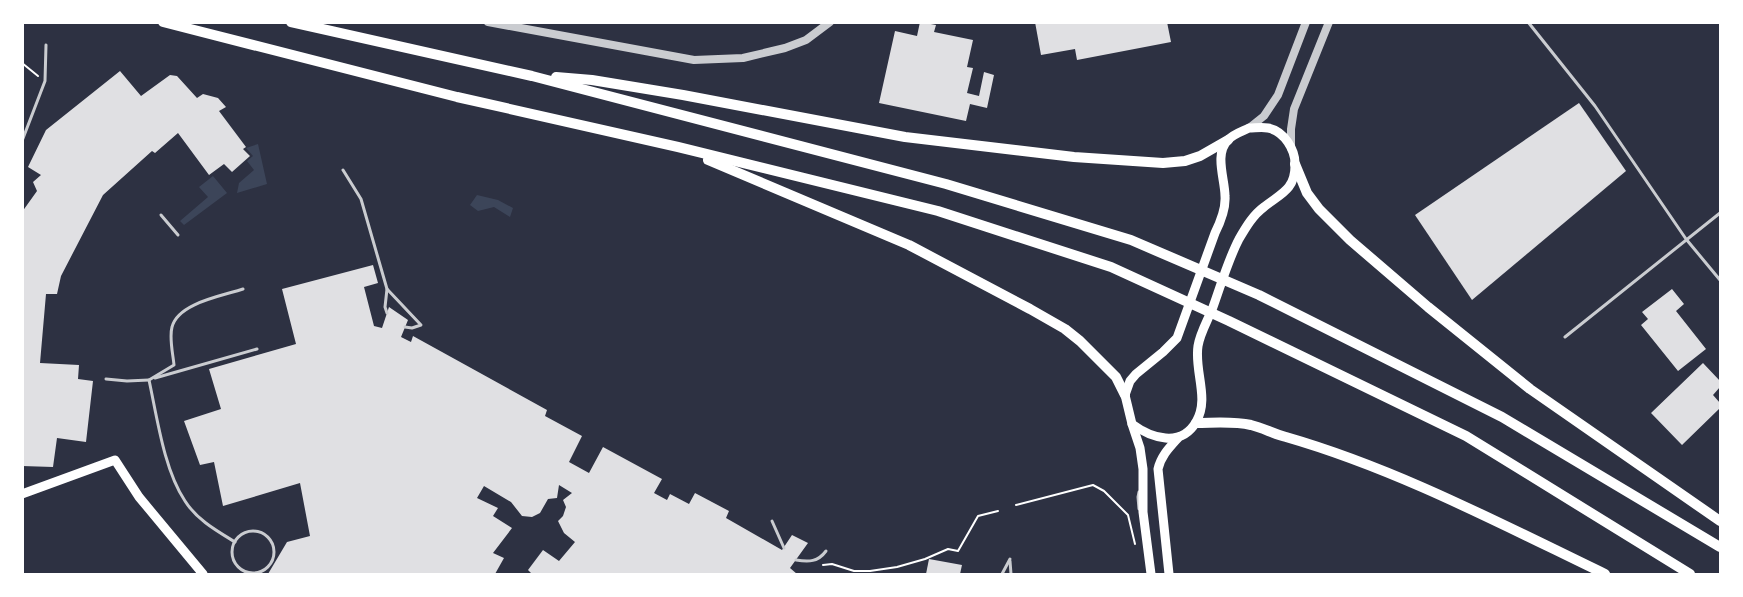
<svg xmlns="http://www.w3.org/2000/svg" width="1743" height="597" font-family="'Asap Condensed',sans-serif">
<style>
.green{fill:#3c4559}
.building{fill:#e0e0e3}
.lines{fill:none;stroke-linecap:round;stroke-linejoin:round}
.path{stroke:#fff;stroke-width:2}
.service{stroke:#caccd0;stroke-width:3}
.tertiary{stroke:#caccd0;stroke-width:8}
.secondary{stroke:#fff;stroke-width:9}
.trunk{stroke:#fff;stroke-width:10}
</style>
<rect width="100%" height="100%" fill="#2d3142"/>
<g class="green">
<polygon points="258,144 267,184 237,193 239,183 254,170 247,161 253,156 246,148"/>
<polygon points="213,176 227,193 184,225 180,221 208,197 199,187"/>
<polygon points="477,195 498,200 513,208 510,217 494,207 478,211 470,205"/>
</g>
<g class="building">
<polygon points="920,22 936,25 934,32 973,40 967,67 973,68 967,93 979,96 984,72 994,75 987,108 970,104 966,121 879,103 895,31 917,36"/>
<polygon points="1035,22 1167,22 1171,42 1077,60 1075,49 1041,55"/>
<polygon points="120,71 141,96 170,75 177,76 197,98 203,94 218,98 226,107 219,111 246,147 243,149 250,156 232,172 224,164 209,175 178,133 155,153 152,151 103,195 61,276 57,294 46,294 40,363 79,365 78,379 93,381 86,442 57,438 53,467 22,466 22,212 37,191 33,182 41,175 28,167 46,130"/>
<polygon points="1579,103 1626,171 1472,300 1415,215"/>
<polygon points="373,265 378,283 364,287 374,326 382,328 389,307 408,320 401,337 411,342 413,336 547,410 545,416 582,436 569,462 589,473 603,447 662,479 654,493 667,500 670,494 689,504 695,493 729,511 726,518 782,550 792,535 808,543 790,568 797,574 532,574 528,570 543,550 559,561 575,542 564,533 558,521 563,516 566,507 563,500 572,493 559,485 557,498 548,499 540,513 532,517 522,516 511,502 484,486 477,498 498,508 493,516 512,528 493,553 504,558 495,574 268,574 287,542 310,536 300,483 223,506 214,462 200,465 184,421 221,409 209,369 296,344 282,289"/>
<polygon points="1672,289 1684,304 1676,311 1706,349 1678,371 1641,325 1648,319 1642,312"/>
<polygon points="1703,363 1720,381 1720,387 1713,395 1720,403 1720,408 1682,445 1651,413"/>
<polygon points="929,559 962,565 960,574 926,574"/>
</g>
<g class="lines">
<g class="path">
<polyline points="22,63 38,76"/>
<polyline points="1016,505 1093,485 1104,491 1128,515 1135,544"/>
<polyline points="823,565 832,564 854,571 870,571 897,567 925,559 948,549 958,551 978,516 998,511"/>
</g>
<g class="service">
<polyline points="1528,22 1595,106 1686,239 1720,280"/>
<polyline points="22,141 45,81 46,45"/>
<polyline points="343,170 361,199 387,289 385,307 387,313"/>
<polyline points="161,215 178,235"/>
<polyline points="387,289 421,325 412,328 405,327"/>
<polyline points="1565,337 1720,213"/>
<polyline points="155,378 257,349"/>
<polyline points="106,379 127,381 149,380"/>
<polyline points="1139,509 1138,497 1139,492"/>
<polyline points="772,521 784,548"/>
<circle cx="253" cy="552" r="21"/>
<path d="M235,542C217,531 197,520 185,501C164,470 157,417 149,380L174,365C173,354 169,338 172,327C178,303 222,296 243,289"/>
<path d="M796,560C809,562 818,562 826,551"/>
<polyline points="1010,561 1011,574"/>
<polyline points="1002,574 1010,559"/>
</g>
<g class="tertiary">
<polyline points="488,22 694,60 743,58 785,48 806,40 830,22"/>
<polyline points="1249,128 1264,116 1278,95 1306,22"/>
<polyline points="1291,148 1291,129 1294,109 1329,22"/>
</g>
<g class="secondary">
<path d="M1249,128C1255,128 1262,127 1268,128C1284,131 1296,150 1295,166C1295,190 1280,194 1264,207C1253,215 1246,227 1239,239C1228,260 1221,285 1213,307C1208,320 1200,333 1198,346C1194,371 1210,399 1196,422C1181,448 1151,438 1132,424L1125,395L1130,381L1136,374L1163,352L1177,338L1215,233C1221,221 1226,209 1225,196C1225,179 1214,154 1228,140C1233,134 1243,131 1249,128Z"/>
<polyline points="1132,424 1140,448 1143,469 1143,512 1151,574"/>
<polyline points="22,494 115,460 139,497 203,574"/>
<path d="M1169,574L1158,469C1161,456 1169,448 1178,438"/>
</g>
<g class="trunk">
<polyline points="163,22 457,97 678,147 938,211 1111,267 1229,321 1466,436 1690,574"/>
<polyline points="291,22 532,76 946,184 1131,240 1259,295 1502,417 1720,547"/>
<polyline points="556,77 592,80 683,95 905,137 1074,157 1163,163 1185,161 1200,156 1228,140"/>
<polyline points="708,160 909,245 1030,309 1065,329 1080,341 1116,377 1125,395"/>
<polyline points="1295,164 1307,193 1319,209 1350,240 1428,307 1530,389 1720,521"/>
<path d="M1196,423C1214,423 1233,421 1251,425C1263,428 1274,434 1286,437C1397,469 1501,524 1605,574"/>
</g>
</g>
<rect width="1743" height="597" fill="none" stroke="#ffffff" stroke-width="48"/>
</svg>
